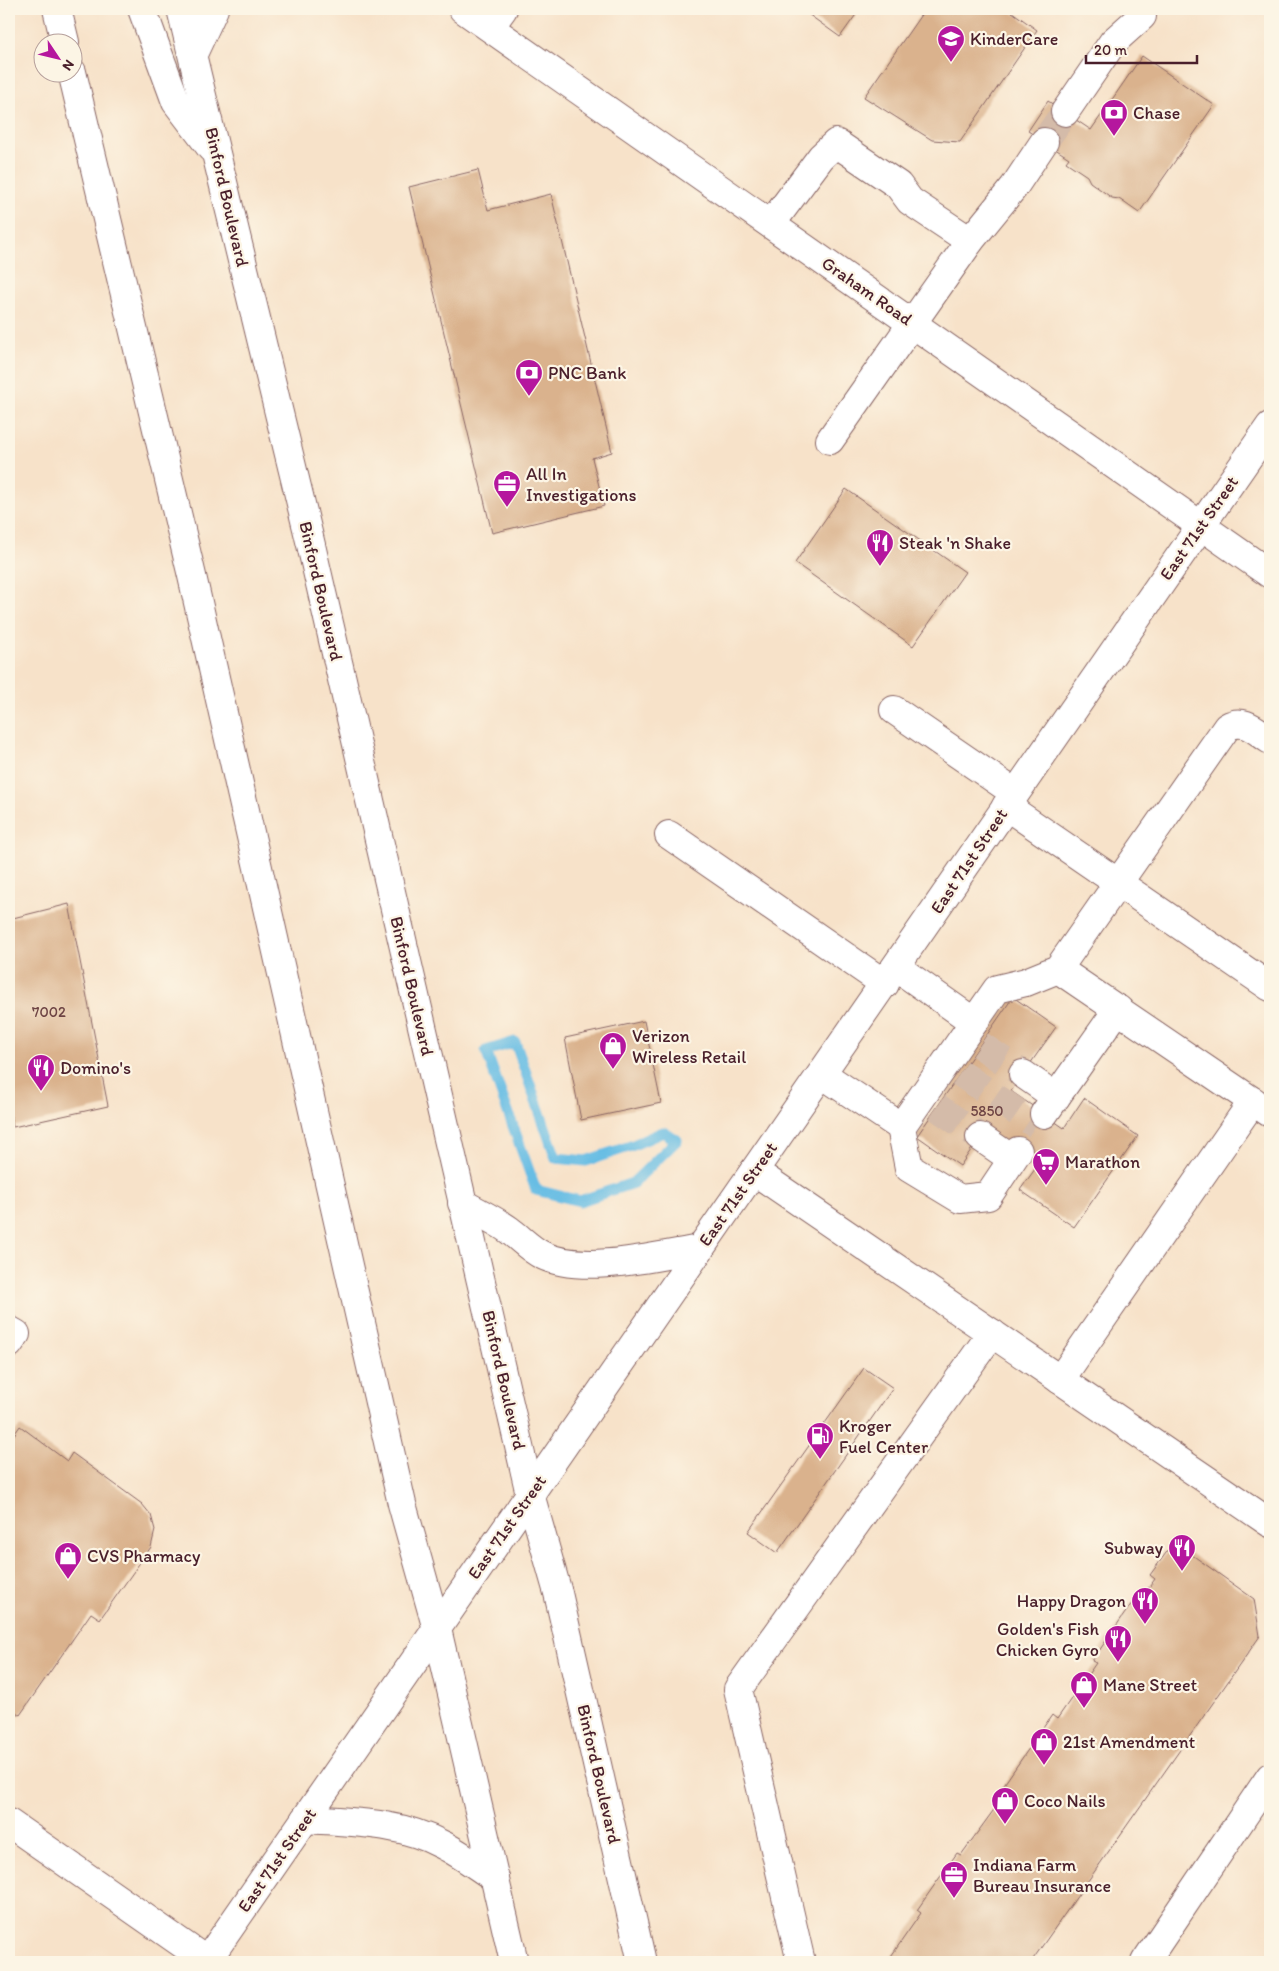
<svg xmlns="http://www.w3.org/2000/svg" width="1279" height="1971" font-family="Itim,sans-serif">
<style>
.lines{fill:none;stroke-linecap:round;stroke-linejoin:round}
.stream{stroke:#67bde4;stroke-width:11}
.building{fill:#dab28d}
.minor-tunnel{stroke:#d4bba9;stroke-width:28;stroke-dasharray:28 14;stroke-linecap:butt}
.minor-casing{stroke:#876362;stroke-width:30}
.major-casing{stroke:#876362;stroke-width:30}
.minor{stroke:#fff;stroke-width:28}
.major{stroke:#fff;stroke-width:28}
.labels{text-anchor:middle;stroke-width:4.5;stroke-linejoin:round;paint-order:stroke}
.number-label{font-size:15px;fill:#6e4444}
.poi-label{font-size:18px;fill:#4a1f2b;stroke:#fcf5e5;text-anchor:start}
.street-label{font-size:18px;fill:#4a1f2b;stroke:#fcf5e5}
</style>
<rect width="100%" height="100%" fill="#fcf5e5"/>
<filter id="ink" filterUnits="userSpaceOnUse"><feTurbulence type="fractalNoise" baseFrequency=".02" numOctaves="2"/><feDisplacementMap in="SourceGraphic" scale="10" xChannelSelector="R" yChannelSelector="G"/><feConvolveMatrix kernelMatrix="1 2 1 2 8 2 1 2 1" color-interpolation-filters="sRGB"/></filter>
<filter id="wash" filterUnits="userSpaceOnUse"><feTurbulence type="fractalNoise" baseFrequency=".0096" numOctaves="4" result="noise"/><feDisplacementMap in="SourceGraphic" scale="20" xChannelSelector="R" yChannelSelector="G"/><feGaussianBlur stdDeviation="1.12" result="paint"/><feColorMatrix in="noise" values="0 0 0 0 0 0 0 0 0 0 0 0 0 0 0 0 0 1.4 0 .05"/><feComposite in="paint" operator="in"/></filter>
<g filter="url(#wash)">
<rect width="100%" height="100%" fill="#f7e2c9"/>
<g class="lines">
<polygon class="stream" points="515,1042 556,1158 586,1161 631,1146 663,1132 677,1140 633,1183 580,1201 536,1190 486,1051"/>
</g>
<g id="blocks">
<g class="building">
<polygon points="801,9 860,9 840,37"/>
<polygon points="925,9 1008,9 1037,30 960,142 932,140 864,97"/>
<polygon points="1142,56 1214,105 1139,213 1119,199 1112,198 1090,182 1087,176 1066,162 1069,158 1028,131 1048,101 1091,130"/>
<polygon points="478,170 488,210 551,194 612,452 592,458 604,506 492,533 409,187"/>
<polygon points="846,489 965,572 913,646 795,563"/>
<polygon points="69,904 108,1106 13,1127 9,1109 9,919"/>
<polygon points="1013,997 1056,1027 1011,1091 1064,1128 1084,1098 1138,1136 1074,1227 1020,1190 1038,1165 1018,1151 980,1137 960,1166 917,1136"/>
<polygon points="644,1021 661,1103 581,1120 565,1038"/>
<polygon points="864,1368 893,1388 777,1553 748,1532"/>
<polygon points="20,1426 67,1461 72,1453 142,1504 151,1515 155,1530 151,1547 100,1619 91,1613 20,1715 9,1707 9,1442"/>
<polygon points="1174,1542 1254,1599 1260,1636 1031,1962 887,1962 921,1913 917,1910 957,1853 961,1855 1001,1800 996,1796 1052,1715 1057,1719 1096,1663 1092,1661 1132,1603 1136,1605 1155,1579 1150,1575"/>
</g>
</g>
</g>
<g filter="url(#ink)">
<use href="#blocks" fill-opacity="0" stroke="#876362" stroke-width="1"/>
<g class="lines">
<g class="minor-tunnel">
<polyline points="1044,142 1065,112"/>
<polyline points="980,1045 1023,1074"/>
<polyline points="960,1073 1036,1125"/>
<polyline points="937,1107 980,1137"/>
</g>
<defs>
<g id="minor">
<polyline points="463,9 1270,574"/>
<polyline points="490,27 503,9"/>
<polyline points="1065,112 1113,42 1142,16"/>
<polyline points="771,224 821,157 836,143 898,185 910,201 970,241"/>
<polyline points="830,440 970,241 1014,187 1044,142"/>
<polyline points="894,710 1015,793"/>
<polyline points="1006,806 1270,987"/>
<polyline points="669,835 885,984"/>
<polyline points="896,967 974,1022"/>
<polyline points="1058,969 1270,1113"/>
<polyline points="822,1074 901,1127"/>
<polyline points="1023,1074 1056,1097"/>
<polyline points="1044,1114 1118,1009"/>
<polyline points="980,1137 1012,1159"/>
<path d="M1018,1151L988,1196L960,1199L909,1168L901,1127L997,989L1026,982L1058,969L1227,727C1244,717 1256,731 1270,740"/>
<polyline points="754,1171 1270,1523"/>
<polyline points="9,1330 16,1334 9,1344"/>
<polyline points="1060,1380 1253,1101"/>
<polyline points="9,1823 207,1961"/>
<polyline points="801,1962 738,1689 992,1333"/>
<polyline points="1145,1962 1270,1777"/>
</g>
<g id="major">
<polyline points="57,9 65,42"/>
<polyline points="142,9 176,102 211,148"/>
<polyline points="181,9 311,545 530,1494 558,1593 642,1962"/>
<polyline points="193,54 214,9"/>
<polyline points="72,72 192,576 402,1504 437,1629 514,1962"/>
<path d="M462,1203C478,1212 495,1220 509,1230C520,1238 530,1249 542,1255C582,1275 657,1256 700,1249"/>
<path d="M305,1819C352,1822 401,1822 443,1845C461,1854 478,1867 495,1878"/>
<polyline points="206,1962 1270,426"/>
</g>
</defs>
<use href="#minor" class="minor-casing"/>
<use href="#major" class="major-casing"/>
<use href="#minor" class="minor"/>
<use href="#major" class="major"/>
</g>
</g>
<defs>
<symbol id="school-pin" viewBox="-11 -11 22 30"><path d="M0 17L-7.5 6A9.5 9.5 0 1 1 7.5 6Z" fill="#b5179e" stroke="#fcf5e5"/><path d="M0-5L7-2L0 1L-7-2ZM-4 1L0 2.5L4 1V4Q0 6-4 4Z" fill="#fff"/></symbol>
<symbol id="bank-pin" viewBox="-11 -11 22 30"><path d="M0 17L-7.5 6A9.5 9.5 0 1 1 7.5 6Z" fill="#b5179e" stroke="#fcf5e5"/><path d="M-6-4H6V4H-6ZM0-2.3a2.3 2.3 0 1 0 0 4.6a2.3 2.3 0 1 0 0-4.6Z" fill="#fff"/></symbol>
<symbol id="office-pin" viewBox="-11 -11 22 30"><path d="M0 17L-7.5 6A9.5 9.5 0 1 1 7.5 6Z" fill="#b5179e" stroke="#fcf5e5"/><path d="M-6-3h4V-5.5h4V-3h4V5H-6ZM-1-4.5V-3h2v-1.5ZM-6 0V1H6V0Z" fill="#fff"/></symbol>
<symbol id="restaurant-pin" viewBox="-11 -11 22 30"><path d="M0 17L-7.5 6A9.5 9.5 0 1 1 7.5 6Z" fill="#b5179e" stroke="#fcf5e5"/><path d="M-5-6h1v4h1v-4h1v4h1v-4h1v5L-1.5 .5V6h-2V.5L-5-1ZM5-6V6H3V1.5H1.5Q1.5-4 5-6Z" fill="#fff"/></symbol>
<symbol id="shop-pin" viewBox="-11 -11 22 30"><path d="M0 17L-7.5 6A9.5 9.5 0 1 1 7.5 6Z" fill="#b5179e" stroke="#fcf5e5"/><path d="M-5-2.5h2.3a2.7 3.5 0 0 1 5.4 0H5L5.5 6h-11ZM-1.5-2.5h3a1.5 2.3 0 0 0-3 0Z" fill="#fff"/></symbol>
<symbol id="supermarket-pin" viewBox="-11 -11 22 30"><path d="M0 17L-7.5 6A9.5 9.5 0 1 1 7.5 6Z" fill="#b5179e" stroke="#fcf5e5"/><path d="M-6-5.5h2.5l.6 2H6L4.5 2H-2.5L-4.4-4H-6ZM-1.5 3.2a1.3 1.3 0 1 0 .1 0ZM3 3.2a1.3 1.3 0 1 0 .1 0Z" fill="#fff"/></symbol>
<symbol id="fuel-pin" viewBox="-11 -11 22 30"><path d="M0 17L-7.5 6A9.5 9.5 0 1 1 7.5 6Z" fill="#b5179e" stroke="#fcf5e5"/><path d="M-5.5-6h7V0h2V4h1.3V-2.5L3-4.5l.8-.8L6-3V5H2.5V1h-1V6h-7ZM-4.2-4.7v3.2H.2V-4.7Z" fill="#fff"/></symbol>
</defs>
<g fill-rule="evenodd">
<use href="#school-pin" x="935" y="23" width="32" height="43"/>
<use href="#bank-pin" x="1098" y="97" width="32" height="43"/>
<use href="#bank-pin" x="513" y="357" width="32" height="43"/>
<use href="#office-pin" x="491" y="468" width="32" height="43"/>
<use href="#restaurant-pin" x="864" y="527" width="32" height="43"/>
<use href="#shop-pin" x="597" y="1030" width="32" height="43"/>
<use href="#restaurant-pin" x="25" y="1052" width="32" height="43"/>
<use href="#supermarket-pin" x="1030" y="1146" width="32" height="43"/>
<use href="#fuel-pin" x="804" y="1420" width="32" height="43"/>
<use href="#restaurant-pin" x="1166" y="1532" width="32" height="43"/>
<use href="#shop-pin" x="52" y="1540" width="32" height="43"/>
<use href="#restaurant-pin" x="1129" y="1585" width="32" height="43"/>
<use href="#restaurant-pin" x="1102" y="1623" width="32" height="43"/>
<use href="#shop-pin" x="1068" y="1669" width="32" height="43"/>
<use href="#shop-pin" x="1028" y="1726" width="32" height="43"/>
<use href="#shop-pin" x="989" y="1785" width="32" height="43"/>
<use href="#office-pin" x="938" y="1859" width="32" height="43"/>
</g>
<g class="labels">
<g class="number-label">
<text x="49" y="1017">7002</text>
<text x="987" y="1116">5850</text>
</g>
<g class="poi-label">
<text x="970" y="45">KinderCare</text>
<text x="1133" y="119">Chase</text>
<text x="548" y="379">PNC Bank</text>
<text x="526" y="480">All In<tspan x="526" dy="21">Investigations</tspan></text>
<text x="899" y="549">Steak 'n Shake</text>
<text x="632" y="1042">Verizon<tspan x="632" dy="21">Wireless Retail</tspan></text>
<text x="60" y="1074">Domino's</text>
<text x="1065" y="1168">Marathon</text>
<text x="839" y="1432">Kroger<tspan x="839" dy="21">Fuel Center</tspan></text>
<text x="1163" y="1554" text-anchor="end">Subway</text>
<text x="87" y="1562">CVS Pharmacy</text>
<text x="1126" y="1607" text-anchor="end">Happy Dragon</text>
<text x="1099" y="1635" text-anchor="end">Golden's Fish<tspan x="1099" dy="21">Chicken Gyro</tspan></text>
<text x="1103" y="1691">Mane Street</text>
<text x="1063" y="1748">21st Amendment</text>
<text x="1024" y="1807">Coco Nails</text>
<text x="973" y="1871">Indiana Farm<tspan x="973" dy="21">Bureau Insurance</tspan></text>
</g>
<g class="street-label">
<text transform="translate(227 197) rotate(77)" y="6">Binford Boulevard</text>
<text transform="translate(867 291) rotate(35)" y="6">Graham Road</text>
<text transform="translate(1199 528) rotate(-55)" y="6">East 71st Street</text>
<text transform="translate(321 591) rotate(77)" y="6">Binford Boulevard</text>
<text transform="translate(969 861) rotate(-56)" y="6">East 71st Street</text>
<text transform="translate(412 986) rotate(77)" y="6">Binford Boulevard</text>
<text transform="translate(738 1194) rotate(-55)" y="6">East 71st Street</text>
<text transform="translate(504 1380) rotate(77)" y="6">Binford Boulevard</text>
<text transform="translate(507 1527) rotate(-55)" y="6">East 71st Street</text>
<text transform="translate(599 1774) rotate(77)" y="6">Binford Boulevard</text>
<text transform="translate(277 1860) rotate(-55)" y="6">East 71st Street</text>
</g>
</g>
<rect width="1279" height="1971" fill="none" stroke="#fcf5e5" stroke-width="30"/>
<g transform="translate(58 58) rotate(125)"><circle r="24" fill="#fcf5e5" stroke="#b59f9b"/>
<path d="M0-4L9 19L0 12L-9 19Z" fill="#b5179e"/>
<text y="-8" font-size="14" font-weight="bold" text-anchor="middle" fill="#4a1f2b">N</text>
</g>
<path d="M1086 55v8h111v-8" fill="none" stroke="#4a1f2b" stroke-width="2.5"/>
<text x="1094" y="55" font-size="15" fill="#4a1f2b" stroke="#fcf5e5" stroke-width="4" paint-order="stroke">20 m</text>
</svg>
